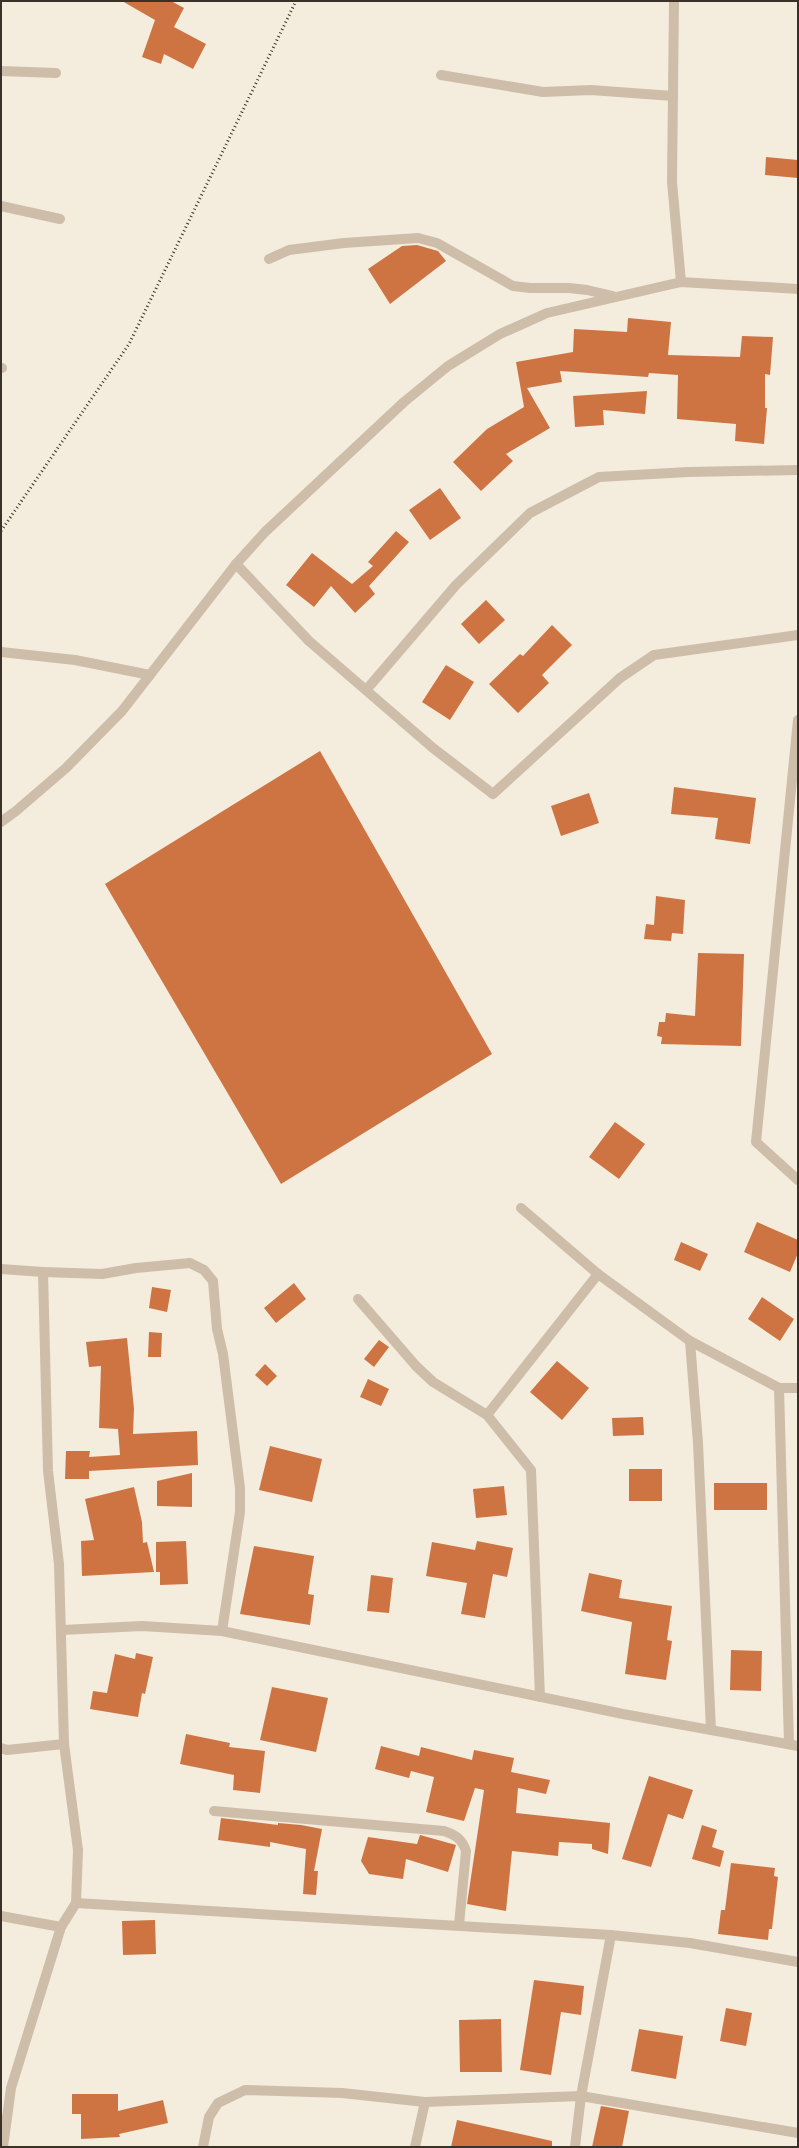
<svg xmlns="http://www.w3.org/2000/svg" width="799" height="2148" font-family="'PT Sans Narrow',sans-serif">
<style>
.building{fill:#ce7443}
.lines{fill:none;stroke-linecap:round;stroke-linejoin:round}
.street{stroke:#cebea9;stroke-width:10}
.rail{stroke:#3a3129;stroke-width:3;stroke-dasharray:1 3;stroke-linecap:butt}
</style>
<rect width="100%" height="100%" fill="#f4edde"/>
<g class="building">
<polygon points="122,1 171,1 184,8 174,27 206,44 193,69 164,54 161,64 142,57 155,20"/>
<polygon points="766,157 798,160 798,178 765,175"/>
<polygon points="417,245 438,251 446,261 390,304 368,269 402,246"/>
<polygon points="628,318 671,322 668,355 740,357 742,336 773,337 770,375 765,374 765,408 767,408 764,444 735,441 736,424 677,419 678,375 649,373 648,377 560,371 562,382 527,388 550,428 506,454 513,461 481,491 453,462 487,429 524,407 516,362 573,352 574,329 627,332"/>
<polygon points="647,391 645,414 603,410 604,425 575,427 573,396"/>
<polygon points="440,488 461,518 430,540 409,510"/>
<polygon points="396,531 409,542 369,586 375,594 355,613 331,586 314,607 286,585 312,553 352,584 373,566 368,562"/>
<polygon points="486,600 505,620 479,644 461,624"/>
<polygon points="552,625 572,645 542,675 549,683 518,713 489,684 520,654 523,656"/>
<polygon points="446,665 474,682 450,720 422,702"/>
<polygon points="320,751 492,1054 281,1184 105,884"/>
<polygon points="674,787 756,798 750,844 715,839 718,818 671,814"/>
<polygon points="589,793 599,823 561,836 551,806"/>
<polygon points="656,896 685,900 683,934 672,933 671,941 644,939 646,924 654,925"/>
<polygon points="698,953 744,954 741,1046 661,1044 662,1037 657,1036 659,1022 665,1022 666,1013 695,1016"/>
<polygon points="615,1122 645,1144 619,1179 589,1157"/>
<polygon points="757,1222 798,1240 798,1253 790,1272 744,1252"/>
<polygon points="681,1242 708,1254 700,1271 674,1260"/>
<polygon points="294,1283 306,1299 276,1323 264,1308"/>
<polygon points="152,1287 171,1290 167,1312 149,1308"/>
<polygon points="762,1297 794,1319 780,1341 748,1319"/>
<polygon points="149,1332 162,1333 161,1357 148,1357"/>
<polygon points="127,1338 134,1409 133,1434 197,1431 198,1465 89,1471 89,1479 65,1479 66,1451 90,1451 89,1457 120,1455 118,1429 99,1428 101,1366 89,1367 86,1342"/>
<polygon points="379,1340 389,1347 374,1367 364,1359"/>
<polygon points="557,1361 589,1388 562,1420 530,1392"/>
<polygon points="265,1364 277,1376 267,1386 255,1375"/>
<polygon points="368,1379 389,1389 381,1406 360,1397"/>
<polygon points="643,1417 644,1435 613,1436 612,1418"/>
<polygon points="270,1446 322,1459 312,1502 259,1490"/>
<rect x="629" y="1469" width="33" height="32"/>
<polygon points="192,1473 192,1507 157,1506 157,1481"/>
<rect x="714" y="1483" width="53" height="27"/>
<polygon points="504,1486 507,1515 476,1518 473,1489"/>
<polygon points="134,1487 142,1522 143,1543 147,1542 154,1572 82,1576 81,1541 94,1540 85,1499"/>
<polygon points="186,1541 188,1584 160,1585 160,1572 156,1572 156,1542"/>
<polygon points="477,1541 513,1548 507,1577 493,1574 485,1618 461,1614 467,1583 426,1576 432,1542 475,1550"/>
<polygon points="254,1546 314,1556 308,1594 314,1595 310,1625 240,1614"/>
<polygon points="589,1573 622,1580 619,1598 672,1606 667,1640 672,1641 666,1680 625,1674 632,1622 581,1611"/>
<polygon points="371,1575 393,1578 389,1613 367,1611"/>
<polygon points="731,1650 762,1651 761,1691 730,1690"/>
<polygon points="136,1653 153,1657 145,1694 142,1693 138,1717 90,1709 93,1691 107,1693 115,1654 135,1659"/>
<polygon points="272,1687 328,1698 316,1752 260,1740"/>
<polygon points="186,1734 230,1743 229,1747 265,1751 260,1793 233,1790 234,1775 180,1764"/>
<polygon points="381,1746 419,1756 421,1747 472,1760 474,1750 514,1758 511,1772 550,1780 546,1794 518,1788 516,1813 610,1823 608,1854 592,1849 592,1844 559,1842 558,1856 512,1851 506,1911 467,1904 484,1790 475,1788 464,1821 426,1812 434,1777 411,1771 409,1778 375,1769"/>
<polygon points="649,1776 693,1790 683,1819 668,1814 651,1867 622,1859"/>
<polygon points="221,1818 278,1825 278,1823 301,1825 322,1829 314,1871 318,1871 316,1895 303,1894 306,1849 270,1842 270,1847 218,1840"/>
<polygon points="702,1825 717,1830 712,1847 724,1851 720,1867 692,1859"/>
<polygon points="420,1835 456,1845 448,1872 406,1859 403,1879 369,1874 361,1861 368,1837 417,1844"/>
<polygon points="731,1863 775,1868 774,1876 778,1877 772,1929 769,1929 768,1940 718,1934 721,1910 725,1910"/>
<polygon points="155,1920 156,1954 123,1955 122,1921"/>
<polygon points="534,1980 584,1986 581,2015 561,2012 551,2075 520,2070"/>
<polygon points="726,2008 752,2013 746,2046 720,2041"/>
<polygon points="501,2019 502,2072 460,2072 459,2020"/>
<polygon points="639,2029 683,2036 676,2079 631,2071"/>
<polygon points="72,2094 118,2094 118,2111 163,2100 168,2123 119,2134 120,2137 81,2139 81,2114 72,2114"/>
<polygon points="601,2106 629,2111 622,2147 592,2147"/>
<polygon points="457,2120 552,2141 552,2147 451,2147"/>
</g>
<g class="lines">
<g class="street">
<polyline points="674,1 672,182 681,282"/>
<polyline points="1,71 56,73"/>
<polyline points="441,75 543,92 591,90 673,96"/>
<polyline points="1,206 60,219"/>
<polyline points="269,259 289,250 344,243 418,238 437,243 513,286 530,288 569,288 587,290 613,296"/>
<polyline points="1,368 2,368"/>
<polyline points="236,564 309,641 433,748 493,794 620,678 654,655 798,635"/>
<polyline points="1,652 75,660 150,675"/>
<polyline points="367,689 456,585 530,513 599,477 688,472 798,470"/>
<polyline points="798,720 756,1142 798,1180"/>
<polyline points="1,822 16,811 66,768 122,711 236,564 265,532 404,402 448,366 500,334 547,313 681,282 798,289"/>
<polyline points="521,1208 598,1274 690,1341 779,1388 798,1388"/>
<polyline points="1,1269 43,1272 48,1471 59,1564 64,1744 7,1750 1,1748"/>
<polyline points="43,1272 102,1274 136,1268 190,1263 204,1270 213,1281 217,1329 223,1354 240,1488 240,1512 222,1631"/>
<polyline points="358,1299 416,1366 433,1382 487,1415 531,1470 540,1697"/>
<polyline points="690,1341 698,1443 711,1730"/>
<polyline points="779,1388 789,1744"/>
<polyline points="487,1415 598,1274"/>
<polyline points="62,1630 142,1626 222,1631 623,1714 798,1746"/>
<path d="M214,1811L444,1831C456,1835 462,1839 466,1851L459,1925"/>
<polyline points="76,1903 611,1935 690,1943 798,1962"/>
<polyline points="1,1916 61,1927"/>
<polyline points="3,2147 11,2088 61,1927 76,1903 78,1850 64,1744"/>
<polyline points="203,2147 209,2117 218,2103 245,2090 342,2093 425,2102 581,2096 798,2133"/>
<polyline points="415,2147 425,2102"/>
<polyline points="575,2147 581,2096 611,1935"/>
</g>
<polyline class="rail" points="1,531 129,344 296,1"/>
</g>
<rect width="799" height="2148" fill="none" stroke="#3a3129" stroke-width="4"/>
</svg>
